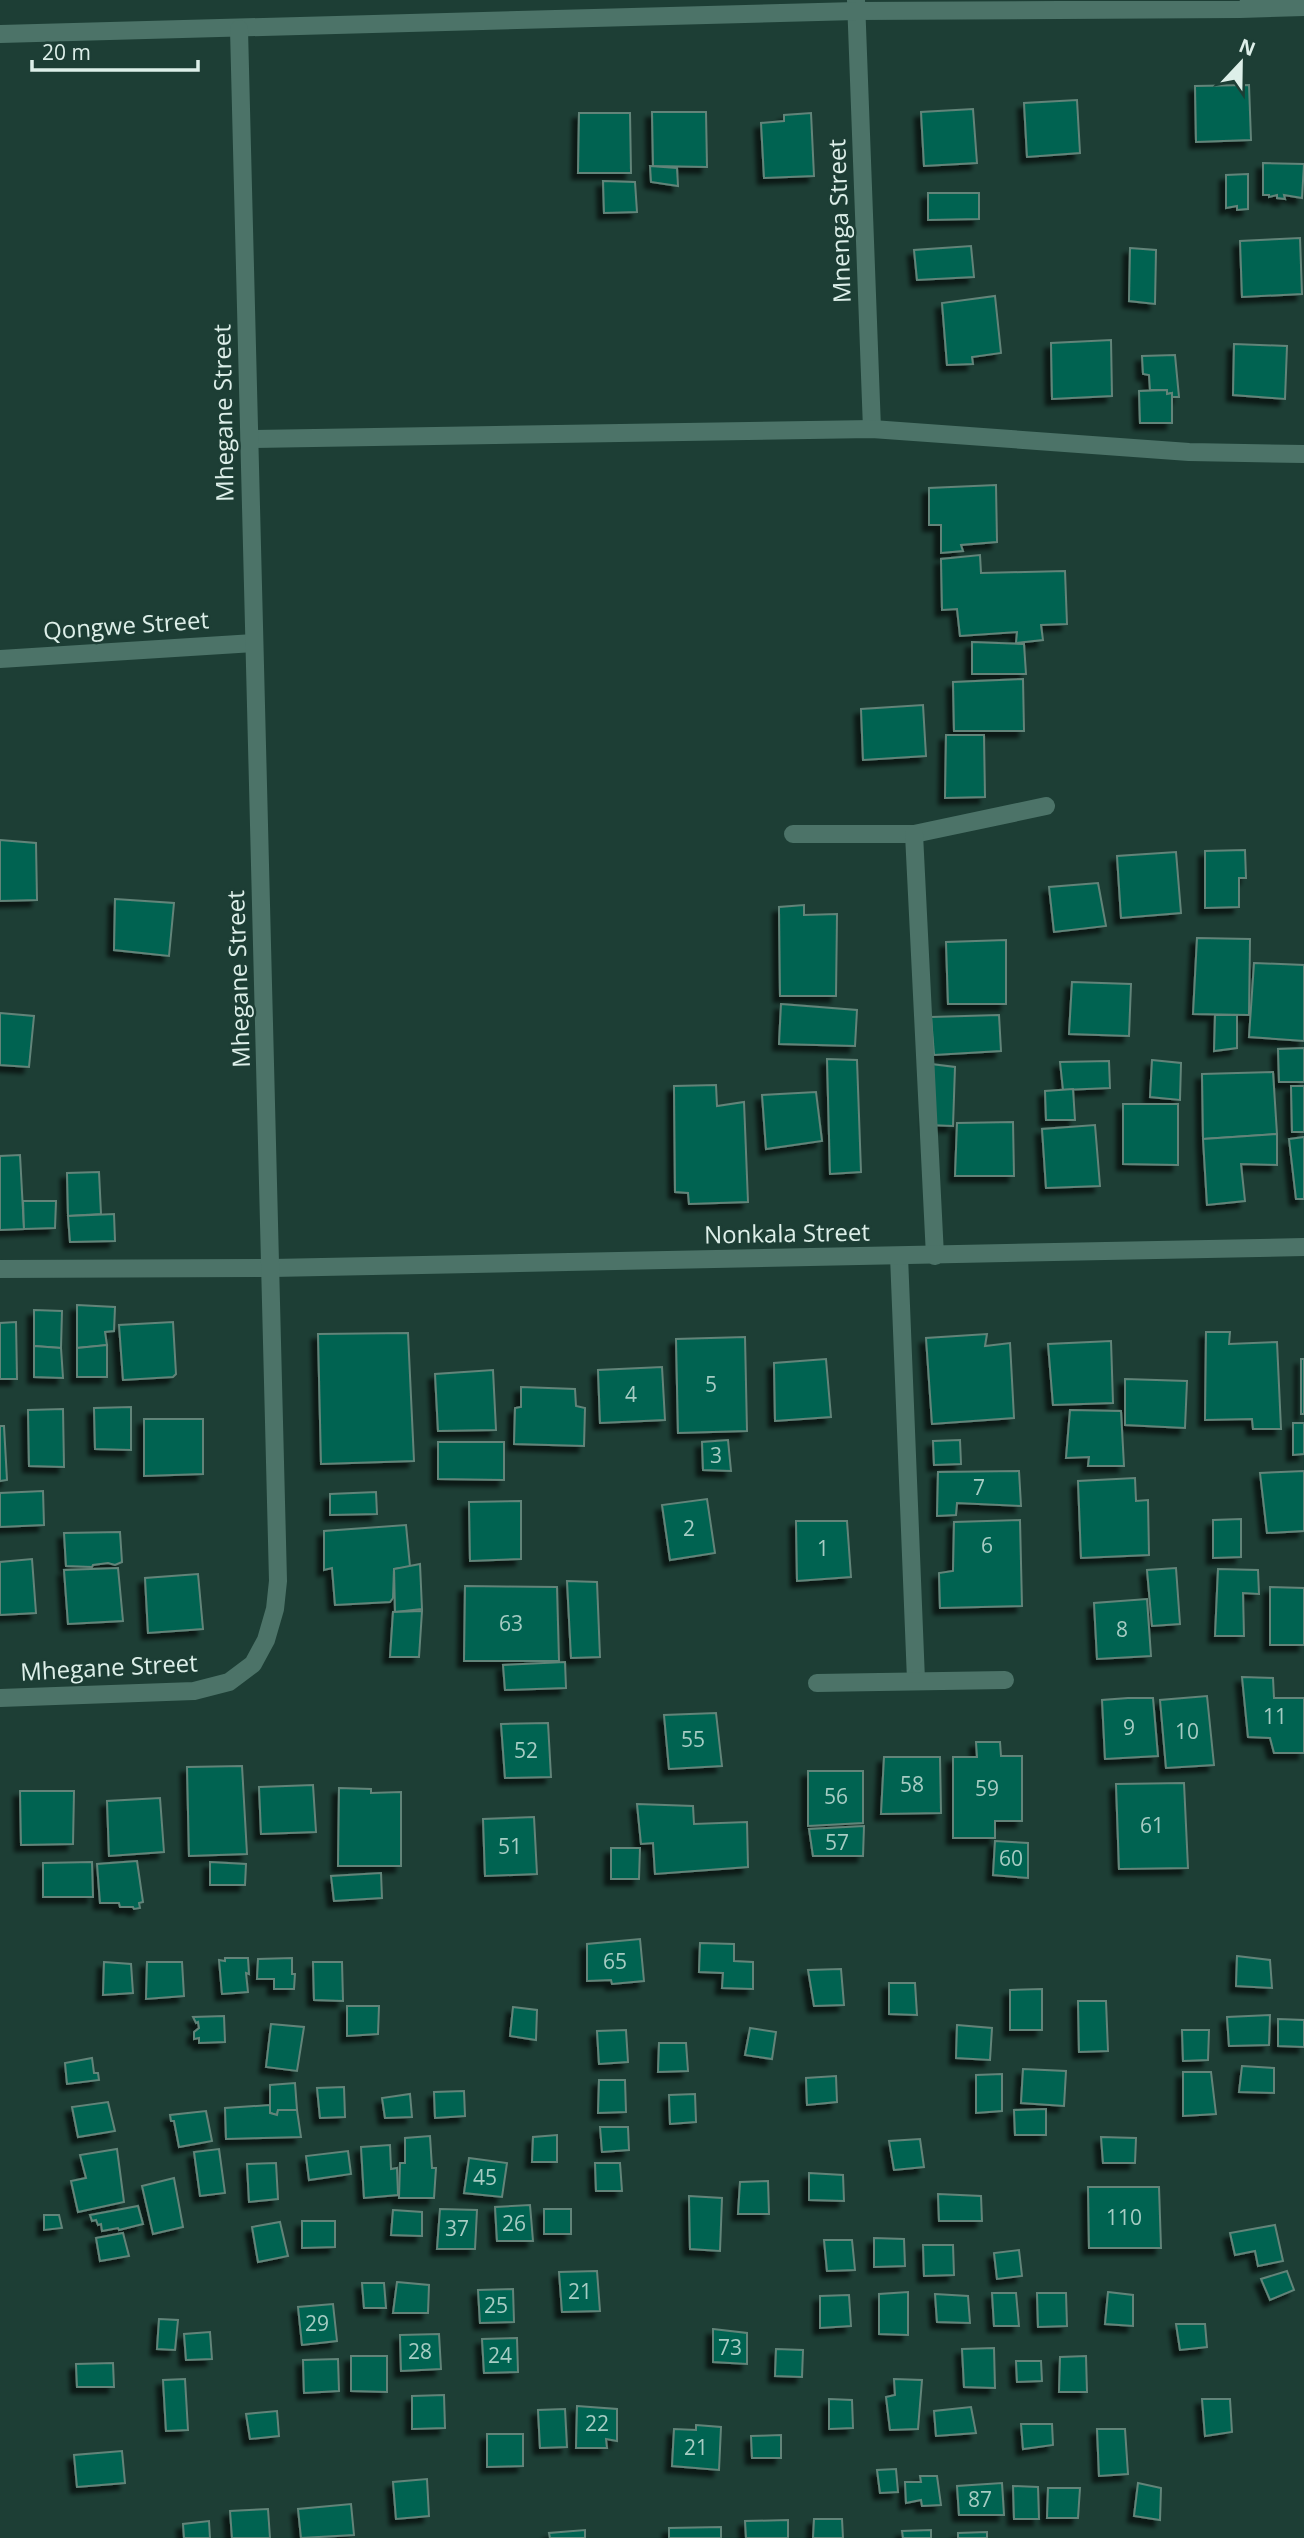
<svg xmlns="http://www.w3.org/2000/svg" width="1304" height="2538" font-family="'Open Sans',sans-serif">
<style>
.building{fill:#006351;stroke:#628479;stroke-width:2;filter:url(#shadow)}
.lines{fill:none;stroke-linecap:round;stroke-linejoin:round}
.service{stroke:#4c7368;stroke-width:18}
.minor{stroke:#4c7368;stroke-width:18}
.labels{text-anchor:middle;stroke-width:5;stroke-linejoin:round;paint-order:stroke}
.number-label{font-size:21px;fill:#a6ccc3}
.street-label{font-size:24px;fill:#ddefe9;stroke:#1d3e35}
</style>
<defs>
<filter id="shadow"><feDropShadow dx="-6" dy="6" stdDeviation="2" flood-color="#0009"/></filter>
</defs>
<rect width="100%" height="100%" fill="#1d3e35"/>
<g class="building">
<polygon points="1249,85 1251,140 1196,142 1195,86"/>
<polygon points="1077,100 1080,153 1027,157 1024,103"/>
<polygon points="973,109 977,163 924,166 921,112"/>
<polygon points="652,112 706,112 707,167 653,166"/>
<polygon points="579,113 630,113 631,173 578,173"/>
<polygon points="811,113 814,176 764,178 761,123 784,121 784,115"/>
<polygon points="1263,163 1304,164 1302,198 1284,195 1285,199 1277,198 1277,195 1269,197 1269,195 1263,195"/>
<polygon points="650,166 677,168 678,186 651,182"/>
<polygon points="1248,174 1248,209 1237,210 1237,206 1226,208 1226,175"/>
<polygon points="603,181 635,182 637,212 604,213"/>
<polygon points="928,193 979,193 979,219 928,220"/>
<polygon points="1300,238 1302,294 1242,297 1240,241"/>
<polygon points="971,246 974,277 917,280 914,250"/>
<polygon points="1130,248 1156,250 1155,304 1129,301"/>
<polygon points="995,296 1001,353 972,357 973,364 947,365 942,303"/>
<polygon points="1111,340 1112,396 1052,399 1051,343"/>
<polygon points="1234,344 1287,346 1285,399 1233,395"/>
<polygon points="1175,355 1179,397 1172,397 1172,393 1167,394 1167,390 1150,390 1149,375 1143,374 1142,356"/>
<polygon points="1167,390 1167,394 1172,393 1172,423 1140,423 1139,391"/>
<polygon points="996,485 997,542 961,545 963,551 941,553 941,525 929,525 929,488"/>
<polygon points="980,555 981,573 1065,571 1067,624 1041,625 1043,640 1016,643 1017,632 960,636 957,609 942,610 941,559"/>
<polygon points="972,642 1024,644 1026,674 972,674"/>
<polygon points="1023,679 1024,731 954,731 953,682"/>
<polygon points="923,705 926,756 863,760 861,709"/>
<polygon points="946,735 984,735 985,797 945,798"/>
<polygon points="0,840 36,843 37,900 0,901"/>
<polygon points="1245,850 1246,878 1239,878 1239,907 1205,908 1205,851"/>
<polygon points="1176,852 1181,913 1121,918 1117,856"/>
<polygon points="1098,883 1106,926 1054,932 1049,887"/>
<polygon points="115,899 174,903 169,956 114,950"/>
<polygon points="804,905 804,915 837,914 836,996 780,996 779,907"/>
<polygon points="1197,938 1250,939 1249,1015 1193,1014"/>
<polygon points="1006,940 1006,1004 948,1004 946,942"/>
<polygon points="1254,963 1304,965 1304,1041 1249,1037"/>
<polygon points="1072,982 1131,984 1129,1036 1069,1034"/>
<polygon points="781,1004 857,1010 855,1046 779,1044"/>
<polygon points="0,1013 34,1016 29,1067 0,1065"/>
<polygon points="999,1015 1001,1051 934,1055 931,1017"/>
<polygon points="1215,1015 1237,1015 1237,1048 1214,1051"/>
<polygon points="1304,1048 1304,1082 1279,1082 1278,1049"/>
<polygon points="827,1059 857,1060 861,1172 830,1174"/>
<polygon points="1152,1060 1181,1063 1180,1100 1150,1097"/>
<polygon points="1109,1061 1110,1088 1063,1090 1060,1062"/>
<polygon points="931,1064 955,1067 953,1126 928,1125"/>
<polygon points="1273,1072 1277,1134 1203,1139 1202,1074"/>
<polygon points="716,1085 717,1106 744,1102 748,1202 689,1204 688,1193 675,1192 674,1086"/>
<polygon points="1291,1086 1304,1086 1304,1132 1292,1132"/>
<polygon points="1073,1089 1075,1120 1046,1120 1045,1091"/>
<polygon points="816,1092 822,1141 766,1149 762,1095"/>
<polygon points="1123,1104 1178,1104 1178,1165 1123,1164"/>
<polygon points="1013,1122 1014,1176 955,1176 957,1123"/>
<polygon points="1095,1125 1100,1186 1046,1188 1042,1129"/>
<polygon points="1277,1134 1277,1165 1241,1164 1245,1201 1207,1205 1203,1139"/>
<polygon points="1304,1137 1304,1199 1296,1199 1289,1139"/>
<polygon points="20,1155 24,1229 0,1230 0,1156"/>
<polygon points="99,1172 101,1214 68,1216 67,1173"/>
<polygon points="23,1201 56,1201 55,1228 24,1229"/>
<polygon points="114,1214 115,1241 70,1242 68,1216"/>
<polygon points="77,1305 115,1307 114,1331 105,1332 107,1345 77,1348"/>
<polygon points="34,1310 62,1311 61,1348 34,1346"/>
<polygon points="16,1322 17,1379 0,1379 0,1323"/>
<polygon points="173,1322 176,1374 173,1377 123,1380 119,1325"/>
<polygon points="1206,1332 1230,1332 1229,1344 1277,1342 1281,1429 1253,1429 1252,1419 1205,1420"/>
<polygon points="408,1333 414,1461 321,1464 318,1334"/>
<polygon points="987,1334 985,1346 1010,1343 1014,1418 932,1424 926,1338"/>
<polygon points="745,1337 747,1431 678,1433 676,1339"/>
<polygon points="1111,1341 1113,1403 1053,1405 1048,1344"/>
<polygon points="107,1345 107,1377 77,1377 77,1348"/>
<polygon points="34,1346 61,1348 63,1378 34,1377"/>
<polygon points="826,1359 831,1417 775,1421 774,1363"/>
<rect x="1301" y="1359" width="3" height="55"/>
<polygon points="662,1367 665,1420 600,1423 598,1370"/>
<polygon points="493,1370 496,1430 438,1431 435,1374"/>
<polygon points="1125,1379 1187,1381 1185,1428 1125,1425"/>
<polygon points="521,1387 575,1389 576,1406 585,1408 584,1446 514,1444 515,1408 521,1407"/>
<polygon points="131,1407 131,1450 95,1449 94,1408"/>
<polygon points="63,1409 64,1467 29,1466 28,1410"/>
<polygon points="1070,1410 1121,1411 1124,1466 1088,1466 1089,1457 1066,1458"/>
<polygon points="144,1419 203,1419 203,1474 144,1476"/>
<polygon points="1293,1423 1304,1423 1304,1454 1293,1455"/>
<polygon points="0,1426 4,1426 7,1480 0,1481"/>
<polygon points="728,1440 731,1471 703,1470 702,1442"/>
<polygon points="960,1440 961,1464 934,1465 933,1441"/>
<polygon points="438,1442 504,1442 504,1480 438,1479"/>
<polygon points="1019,1471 1021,1506 957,1503 956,1515 937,1516 938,1472"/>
<polygon points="1304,1471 1304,1531 1267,1533 1260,1473"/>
<polygon points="1135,1478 1136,1501 1148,1500 1149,1555 1081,1558 1078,1481"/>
<polygon points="43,1491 44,1525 0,1527 0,1493"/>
<polygon points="376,1492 377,1514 330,1515 330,1494"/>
<polygon points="707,1499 715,1553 670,1560 662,1505"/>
<polygon points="521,1501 521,1559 470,1561 469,1502"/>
<polygon points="1241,1519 1241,1557 1213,1558 1213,1520"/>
<polygon points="1020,1520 1022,1606 940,1608 939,1573 953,1571 954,1522"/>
<polygon points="796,1521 847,1521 851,1577 797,1581"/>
<polygon points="406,1525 410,1567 394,1569 393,1598 390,1602 335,1605 332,1568 324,1570 324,1531"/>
<polygon points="120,1532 122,1562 115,1565 108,1563 93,1565 92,1567 66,1566 64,1533"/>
<polygon points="32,1559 36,1613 0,1615 0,1562"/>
<polygon points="420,1564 422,1609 395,1612 394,1569"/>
<polygon points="118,1568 123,1621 68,1624 64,1570"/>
<polygon points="1176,1568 1180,1624 1152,1626 1147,1570"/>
<polygon points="1218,1569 1258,1570 1259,1594 1243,1593 1244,1636 1215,1636"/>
<polygon points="198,1574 203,1629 148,1633 145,1578"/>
<polygon points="567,1581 597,1582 600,1657 571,1658"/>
<polygon points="465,1586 557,1587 559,1661 464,1661"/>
<polygon points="1270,1587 1304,1588 1304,1645 1270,1645"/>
<polygon points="1147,1599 1151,1656 1097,1659 1094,1603"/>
<polygon points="422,1611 419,1657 390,1657 393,1612"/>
<polygon points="565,1662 566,1688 505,1690 503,1665"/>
<polygon points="1242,1677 1273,1678 1274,1698 1304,1698 1304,1753 1274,1753 1270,1738 1248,1737"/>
<polygon points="1207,1696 1214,1765 1166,1768 1160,1700"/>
<polygon points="1128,1698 1153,1698 1158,1756 1105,1759 1102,1700"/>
<polygon points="716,1713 722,1766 669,1769 664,1715"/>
<polygon points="548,1723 551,1777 505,1778 501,1724"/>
<polygon points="976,1742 1000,1742 1001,1756 1022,1756 1022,1821 995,1821 995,1838 953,1838 953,1757 977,1757"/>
<polygon points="884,1757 940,1757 941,1813 881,1814"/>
<polygon points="242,1766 247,1854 189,1856 187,1767"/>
<polygon points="808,1771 863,1771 863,1823 808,1826"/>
<polygon points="1184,1783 1188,1868 1119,1869 1116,1784"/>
<polygon points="313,1785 316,1832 261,1834 259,1787"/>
<polygon points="339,1788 371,1789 371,1793 401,1792 401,1866 338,1866"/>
<polygon points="20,1791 74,1791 73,1844 21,1845"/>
<polygon points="160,1798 164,1852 109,1856 107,1801"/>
<polygon points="637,1804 693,1806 694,1824 747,1822 748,1867 655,1874 653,1843 641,1844"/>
<polygon points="534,1817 537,1874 485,1876 483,1819"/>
<polygon points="864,1826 863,1856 813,1856 809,1829"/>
<polygon points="995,1841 1028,1843 1028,1878 993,1875"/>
<polygon points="611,1848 640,1848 639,1879 611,1879"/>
<polygon points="137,1861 143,1902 139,1903 140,1908 134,1909 133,1907 120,1907 119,1903 100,1903 97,1864"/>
<polygon points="92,1862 93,1897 43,1897 43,1863"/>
<polygon points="210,1862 246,1864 245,1885 210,1885"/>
<polygon points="381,1873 382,1898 334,1901 331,1876"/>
<polygon points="640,1939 644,1981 612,1984 611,1980 587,1981 587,1944"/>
<polygon points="700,1943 734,1944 734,1961 753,1962 753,1989 722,1988 723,1973 699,1972"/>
<polygon points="1237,1956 1270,1960 1272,1988 1236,1986"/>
<polygon points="225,1958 248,1958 249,1974 246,1973 248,1992 222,1994 219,1960 225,1961"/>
<polygon points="292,1958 292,1974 295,1974 294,1989 274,1989 274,1979 257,1979 258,1959"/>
<polygon points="104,1962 131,1964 133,1993 103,1995"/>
<polygon points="147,1962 182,1962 184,1996 146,1999"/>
<polygon points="313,1962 342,1962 343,2001 314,2000"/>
<polygon points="841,1969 844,2005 814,2006 808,1970"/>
<polygon points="889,1983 915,1983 917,2015 889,2014"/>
<polygon points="1042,1989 1042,2030 1010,2030 1010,1990"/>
<polygon points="1078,2001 1106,2001 1108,2051 1079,2052"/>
<polygon points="347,2006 379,2006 378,2034 347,2036"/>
<polygon points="513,2007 537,2010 536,2040 510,2036"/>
<polygon points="1270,2015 1269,2045 1229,2046 1227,2017"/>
<polygon points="224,2016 225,2042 199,2043 199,2038 194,2039 194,2032 199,2028 198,2022 196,2023 193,2017"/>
<polygon points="1278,2019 1304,2020 1304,2047 1278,2046"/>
<polygon points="271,2024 304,2027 297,2071 266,2067"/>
<polygon points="957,2025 992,2028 990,2060 956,2058"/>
<polygon points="750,2028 776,2032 772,2059 745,2055"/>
<polygon points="626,2030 628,2062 599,2064 597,2031"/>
<polygon points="1182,2030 1209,2030 1208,2060 1183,2061"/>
<polygon points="659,2043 686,2043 688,2071 658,2072"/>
<polygon points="92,2058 94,2073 98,2073 99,2080 67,2084 65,2063"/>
<polygon points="1242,2066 1274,2068 1274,2093 1239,2092"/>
<polygon points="1023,2069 1066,2071 1064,2106 1021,2103"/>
<polygon points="1183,2072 1211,2072 1216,2114 1183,2116"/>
<polygon points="1002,2074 1002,2111 976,2113 976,2075"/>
<polygon points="836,2076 837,2102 807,2105 806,2078"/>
<polygon points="599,2080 625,2080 626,2112 598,2113"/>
<polygon points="295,2083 297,2110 278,2110 277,2115 270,2113 270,2085"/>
<polygon points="344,2087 345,2117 320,2118 317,2088"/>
<polygon points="464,2091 465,2116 435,2118 434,2092"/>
<polygon points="410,2094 412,2117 385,2118 382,2098"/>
<polygon points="695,2094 696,2122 670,2124 669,2095"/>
<polygon points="108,2102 115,2131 78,2137 72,2107"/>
<polygon points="270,2105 270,2113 277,2115 278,2110 297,2110 301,2137 226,2139 225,2108"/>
<polygon points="1046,2109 1046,2135 1015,2135 1014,2110"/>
<polygon points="206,2111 212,2141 179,2147 174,2121 171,2121 170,2115"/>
<polygon points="600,2127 628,2127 629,2150 602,2152"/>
<polygon points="557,2135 557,2162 532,2162 533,2137"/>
<polygon points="430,2136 432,2168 436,2168 434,2198 399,2198 400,2163 405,2163 405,2138"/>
<polygon points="1101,2137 1136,2138 1135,2163 1103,2163"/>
<polygon points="920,2139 924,2167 894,2170 889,2141"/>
<polygon points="390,2145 391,2169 397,2168 398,2195 364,2198 361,2147"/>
<polygon points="117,2149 124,2202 78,2212 71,2181 86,2178 80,2155"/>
<polygon points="219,2149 225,2193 200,2196 194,2152"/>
<polygon points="348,2151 351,2174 309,2180 306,2156"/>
<polygon points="469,2158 507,2163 502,2197 464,2193"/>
<polygon points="276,2163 278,2199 249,2202 247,2164"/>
<polygon points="595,2163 620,2163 622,2191 596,2191"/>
<polygon points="809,2173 843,2175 844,2201 809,2200"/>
<polygon points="174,2178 183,2227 153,2234 142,2186"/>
<polygon points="768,2181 769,2214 738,2214 740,2182"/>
<polygon points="1088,2187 1159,2187 1161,2248 1089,2248"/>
<polygon points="938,2194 981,2196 982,2221 939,2221"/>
<polygon points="689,2196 722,2198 720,2251 690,2249"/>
<polygon points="530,2205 533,2241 497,2241 495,2207"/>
<polygon points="138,2206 143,2224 119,2230 118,2228 102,2231 101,2224 98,2225 96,2220 92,2221 90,2215"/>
<polygon points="440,2209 477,2210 475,2249 437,2249"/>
<rect x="544" y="2209" width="27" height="25"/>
<polygon points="393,2210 422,2212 422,2236 391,2235"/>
<polygon points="44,2215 59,2215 62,2228 44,2230"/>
<polygon points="302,2221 335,2221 335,2247 302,2248"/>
<polygon points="280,2222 288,2256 258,2262 252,2227"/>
<polygon points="1275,2225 1283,2261 1258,2266 1255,2251 1235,2255 1230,2233"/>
<polygon points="123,2233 129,2256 100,2261 96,2238"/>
<polygon points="874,2238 904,2239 905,2266 874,2267"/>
<polygon points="824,2240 852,2240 855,2270 827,2271"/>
<polygon points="923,2245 953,2245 954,2275 924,2276"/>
<polygon points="1019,2250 1022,2276 997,2279 994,2253"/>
<polygon points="597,2271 600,2311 562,2312 559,2272"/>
<polygon points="1287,2271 1294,2290 1270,2300 1261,2279"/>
<polygon points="397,2282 429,2285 428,2313 393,2313"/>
<polygon points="362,2283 384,2283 386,2308 364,2308"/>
<polygon points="513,2289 514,2322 480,2323 478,2290"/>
<polygon points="908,2292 908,2335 879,2334 879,2294"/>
<polygon points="1108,2292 1133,2295 1133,2326 1105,2324"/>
<polygon points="992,2293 1016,2293 1019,2326 994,2326"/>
<polygon points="1037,2293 1066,2293 1067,2326 1038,2327"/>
<polygon points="935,2294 968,2296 970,2323 937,2322"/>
<polygon points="849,2295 851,2326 820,2328 820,2296"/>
<polygon points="333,2304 337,2341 302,2345 298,2307"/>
<polygon points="159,2319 178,2320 175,2350 157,2349"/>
<polygon points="1176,2324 1205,2324 1207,2347 1180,2350"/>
<polygon points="713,2329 747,2333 747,2364 713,2362"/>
<polygon points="210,2332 212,2359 186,2360 184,2334"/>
<polygon points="439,2334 441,2369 401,2371 400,2335"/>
<polygon points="517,2338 518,2372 484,2373 482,2339"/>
<polygon points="994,2348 995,2388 964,2387 962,2349"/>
<polygon points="776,2349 803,2350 802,2377 775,2376"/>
<polygon points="351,2356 387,2356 387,2392 351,2391"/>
<polygon points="1086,2356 1087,2392 1059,2392 1060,2357"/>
<polygon points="338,2359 339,2391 304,2393 303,2360"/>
<polygon points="1016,2361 1041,2361 1042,2381 1017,2382"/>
<polygon points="113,2363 114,2387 77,2387 76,2364"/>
<polygon points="185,2379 188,2430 166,2431 163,2380"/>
<polygon points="894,2379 922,2380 918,2429 890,2430 886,2397 895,2395"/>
<polygon points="444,2395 445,2428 412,2429 412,2396"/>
<polygon points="829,2399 852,2400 853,2428 829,2429"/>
<polygon points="1202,2399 1230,2399 1232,2432 1205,2436"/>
<polygon points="577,2406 617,2409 617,2441 606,2439 607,2448 576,2448"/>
<polygon points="971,2407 976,2433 936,2436 934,2411"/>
<polygon points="565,2409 567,2447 540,2448 538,2410"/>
<polygon points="277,2411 279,2436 250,2439 246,2414"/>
<polygon points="1021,2424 1052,2424 1053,2445 1023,2449"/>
<polygon points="696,2425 721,2427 719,2470 672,2466 674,2429 696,2430"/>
<polygon points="1097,2429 1125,2429 1128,2474 1099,2476"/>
<polygon points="487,2434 523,2434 523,2466 487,2467"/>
<polygon points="781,2435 781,2458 752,2458 751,2436"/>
<polygon points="122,2451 125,2483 77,2487 74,2455"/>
<polygon points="896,2469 898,2492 880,2493 877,2470"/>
<polygon points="920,2476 937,2476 941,2505 922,2506 921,2500 906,2503 905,2482 921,2482"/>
<polygon points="427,2479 429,2516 396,2519 393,2482"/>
<polygon points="1002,2483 1004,2515 959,2515 957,2486"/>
<polygon points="1138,2483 1161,2488 1160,2520 1134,2516"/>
<polygon points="1013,2486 1038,2487 1039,2519 1014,2519"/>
<polygon points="1048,2488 1080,2488 1078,2518 1047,2518"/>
<polygon points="351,2504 354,2535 301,2538 298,2509"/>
<polygon points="268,2509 270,2538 232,2538 230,2511"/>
<polygon points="814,2519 842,2519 843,2538 813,2538"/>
<polygon points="788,2520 788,2538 746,2538 745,2521"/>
<polygon points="209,2521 210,2538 184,2538 183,2524"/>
<polygon points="721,2527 721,2538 669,2538 669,2528"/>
<polygon points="585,2530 585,2538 550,2538 549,2533"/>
<polygon points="931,2530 931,2538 903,2538 902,2531"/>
<polygon points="987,2532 987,2538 958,2538 958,2533"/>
</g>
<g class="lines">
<g class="service">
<polyline points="793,834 914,834 1046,806"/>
<polyline points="914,834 935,1256"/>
<polyline points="899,1256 916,1680"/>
<polyline points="0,1269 272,1268"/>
<polyline points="817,1683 1005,1680"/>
</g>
<g class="minor">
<polyline points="856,0 872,429"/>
<polyline points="0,34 856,11 1240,9 1304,7"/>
<polyline points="250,439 872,429 1189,452 1304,454"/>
<polyline points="0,659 254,643"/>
<polyline points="272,1268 1304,1247"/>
<polyline points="0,1698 194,1691 229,1682 253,1664 266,1640 275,1609 278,1581 239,29"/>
</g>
</g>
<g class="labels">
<g class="number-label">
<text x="711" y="1392">5</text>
<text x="631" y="1402">4</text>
<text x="716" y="1463">3</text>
<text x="979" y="1495">7</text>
<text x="689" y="1536">2</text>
<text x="987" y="1553">6</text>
<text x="823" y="1556">1</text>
<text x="511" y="1631">63</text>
<text x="1122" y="1637">8</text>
<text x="1275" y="1724">11</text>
<text x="1129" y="1735">9</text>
<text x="1187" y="1739">10</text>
<text x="693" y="1747">55</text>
<text x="526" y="1758">52</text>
<text x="912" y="1792">58</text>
<text x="987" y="1796">59</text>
<text x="836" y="1804">56</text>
<text x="1152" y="1833">61</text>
<text x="837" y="1850">57</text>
<text x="510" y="1854">51</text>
<text x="1011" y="1866">60</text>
<text x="615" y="1969">65</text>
<text x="485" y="2185">45</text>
<text x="1124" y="2225">110</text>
<text x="514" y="2231">26</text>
<text x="457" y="2236">37</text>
<text x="580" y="2299">21</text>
<text x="496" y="2313">25</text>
<text x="317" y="2331">29</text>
<text x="730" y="2355">73</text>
<text x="420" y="2359">28</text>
<text x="500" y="2363">24</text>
<text x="597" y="2431">22</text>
<text x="696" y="2455">21</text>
<text x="980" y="2507">87</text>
</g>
<g class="street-label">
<text transform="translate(840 221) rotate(-92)" y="8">Mnenga Street</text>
<text transform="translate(224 413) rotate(-91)" y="8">Mhegane Street</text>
<text transform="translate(126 626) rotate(-4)" y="8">Qongwe Street</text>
<text transform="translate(239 979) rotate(-92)" y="8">Mhegane Street</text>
<text transform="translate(787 1234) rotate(-1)" y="8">Nonkala Street</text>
<text transform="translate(109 1668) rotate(-3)" y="8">Mhegane Street</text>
</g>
</g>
<g transform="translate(1241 63) rotate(22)" stroke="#1d3e35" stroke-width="5" paint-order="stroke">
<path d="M0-5L12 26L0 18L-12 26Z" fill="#ddefe9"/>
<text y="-10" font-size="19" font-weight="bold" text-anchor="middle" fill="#ddefe9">N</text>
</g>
<path d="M32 60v10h166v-10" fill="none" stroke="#ddefe9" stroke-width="3.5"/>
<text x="42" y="60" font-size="21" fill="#ddefe9" stroke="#1d3e35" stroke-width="5" paint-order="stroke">20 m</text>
</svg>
